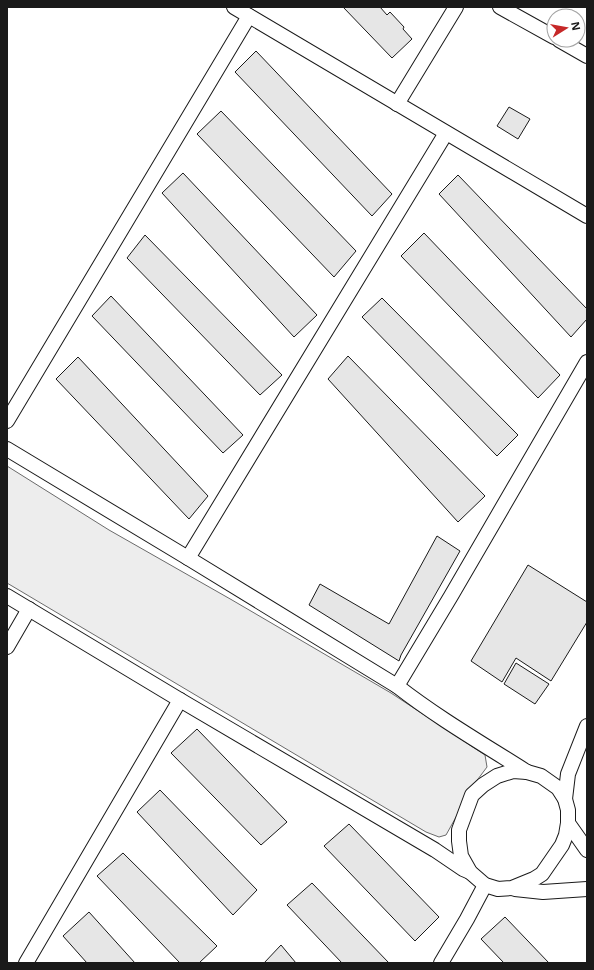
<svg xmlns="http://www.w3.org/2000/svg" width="594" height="970" font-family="'Noto Sans',sans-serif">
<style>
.built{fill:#ededed;stroke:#6a6a6a}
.building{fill:#e6e6e6;stroke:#1a1a1a}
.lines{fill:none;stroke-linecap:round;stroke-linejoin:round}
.minor-casing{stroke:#1a1a1a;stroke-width:16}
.minor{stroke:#fff;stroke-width:14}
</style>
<rect width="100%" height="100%" fill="#fff"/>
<path class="built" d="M 7,466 L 109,530 L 232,600 L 391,693 L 485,755 L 487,767 L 475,783 L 446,835 L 439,837 L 426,832 L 7,583 Z"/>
<g class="building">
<path d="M 343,7 L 380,7 L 387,15 L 390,12 L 404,27 L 403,29 L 412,39 L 392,58 Z"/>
<path d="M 256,51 L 392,194 L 372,216 L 235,72 Z"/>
<path d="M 509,107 L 530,119 L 518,139 L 497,126 Z"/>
<path d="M 221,111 L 356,251 L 334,277 L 197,134 Z"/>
<path d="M 183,173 L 317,315 L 294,337 L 162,193 Z"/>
<path d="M 458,175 L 587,309 L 587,319 L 571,337 L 439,194 Z"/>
<path d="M 424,233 L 560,375 L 538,398 L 401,256 Z"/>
<path d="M 145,235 L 282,375 L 260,395 L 127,258 Z"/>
<path d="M 111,296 L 243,435 L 223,453 L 92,316 Z"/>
<path d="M 382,298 L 518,435 L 497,456 L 362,317 Z"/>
<path d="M 348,356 L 485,496 L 458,522 L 328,379 Z"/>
<path d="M 78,357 L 208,496 L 189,519 L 56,379 Z"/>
<path d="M 437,536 L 460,551 L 401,655 L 399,661 L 309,605 L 320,584 L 389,624 Z"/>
<path d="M 528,565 L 587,602 L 587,622 L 551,681 L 516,658 L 502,682 L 471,661 Z"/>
<path d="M 516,663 L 549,684 L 535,704 L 504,684 Z"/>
<path d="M 197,729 L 287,822 L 261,845 L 171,753 Z"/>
<path d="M 160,790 L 257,890 L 233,915 L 137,812 Z"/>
<path d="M 349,824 L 439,917 L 415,941 L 324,846 Z"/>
<path d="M 123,853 L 217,946 L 199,963 L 180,963 L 97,876 Z"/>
<path d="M 312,883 L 389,963 L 342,963 L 287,905 Z"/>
<path d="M 89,912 L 135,963 L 87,963 L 63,936 Z"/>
<path d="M 505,917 L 549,963 L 504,963 L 481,939 Z"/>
<path d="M 281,945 L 296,963 L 264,963 Z"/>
</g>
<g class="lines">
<g class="minor-casing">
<g id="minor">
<path d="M 234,7 L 587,216"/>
<path d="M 500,7 L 554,37"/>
<path d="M 559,40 L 587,56"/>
<path d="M 397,104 L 456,7"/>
<path d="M 7,421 L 249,16"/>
<path d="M 7,449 L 188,558 L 397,686 C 438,718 483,744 527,772"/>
<path d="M 188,558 L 446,133"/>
<path d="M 7,596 L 180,700 L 435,850 L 463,869 L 470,872"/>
<path d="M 7,647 L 29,609"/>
<path d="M 397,686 L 451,596 L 587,362"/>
<path d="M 513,771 L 527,772 L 541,776 L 558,788 L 565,799 L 568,810 L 568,823 L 566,835 L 562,845 L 542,874 L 534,879 L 512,888 L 498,889 L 485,885 L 470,872 L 461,856 L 459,841 L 459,830 L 472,795 L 483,785 L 497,776 Z"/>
<path d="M 565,799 L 568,774 L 587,726"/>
<path d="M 568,823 L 587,850"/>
<path d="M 515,889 L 543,892 L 587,889"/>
<path d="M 26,963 L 180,700"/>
<path d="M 441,963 L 467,919 L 485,885"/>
</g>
</g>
<use href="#minor" class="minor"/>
</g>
<rect width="594" height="970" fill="none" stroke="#1a1a1a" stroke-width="16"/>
<g transform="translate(566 28) rotate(79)"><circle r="19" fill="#ffffff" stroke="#a3a3a3"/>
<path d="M0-3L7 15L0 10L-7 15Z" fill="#c62828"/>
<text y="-6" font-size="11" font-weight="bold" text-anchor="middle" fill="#1a1a1a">N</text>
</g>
</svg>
